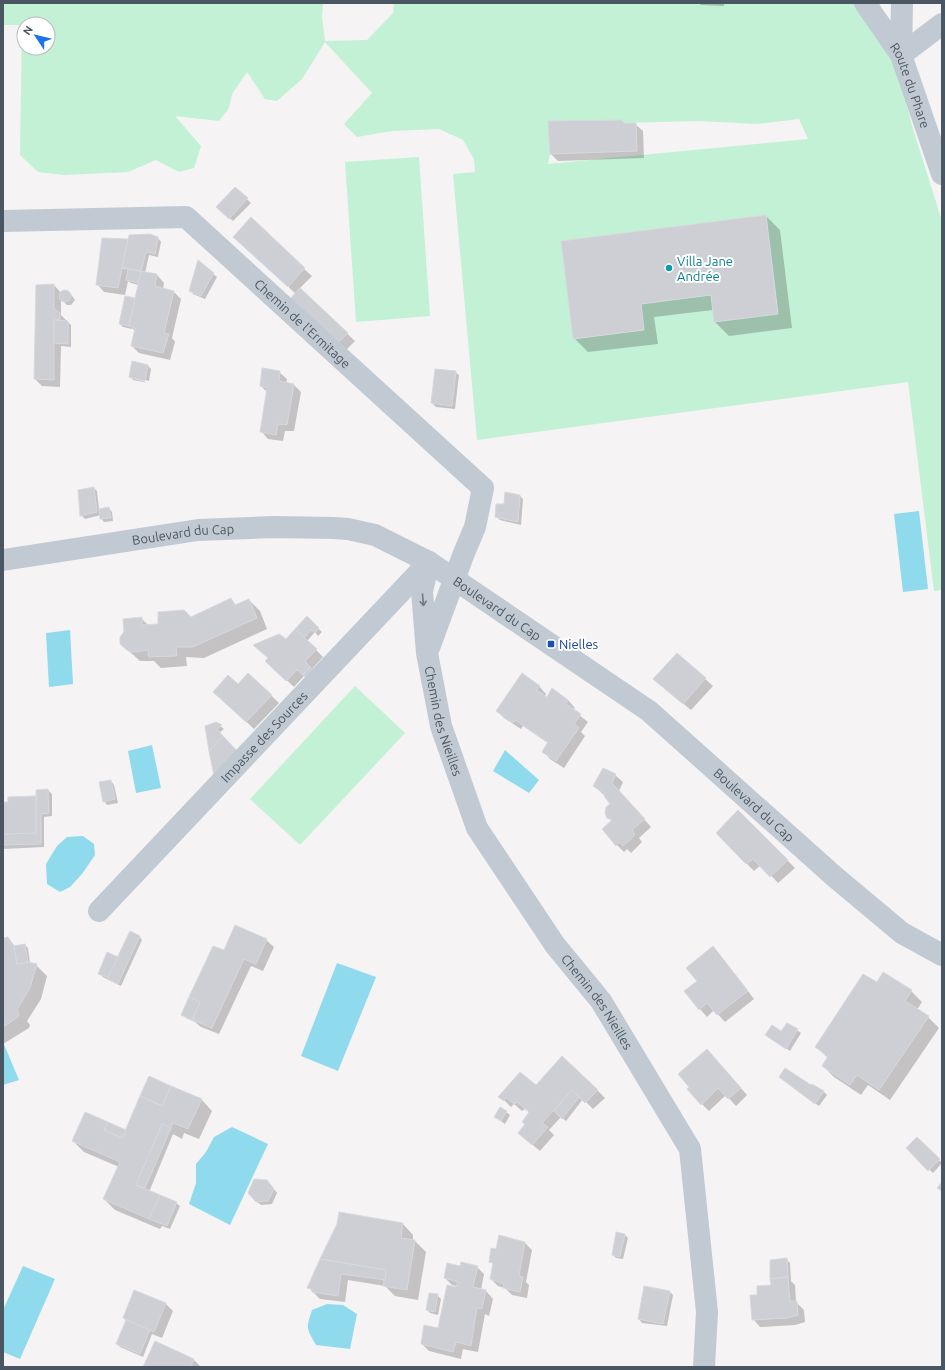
<svg xmlns="http://www.w3.org/2000/svg" width="945" height="1370" font-family="Ubuntu,sans-serif">
<style>
.green{fill:#c3f1d5;fill-rule:evenodd}
.water{fill:#90daee}
.shadow{fill:#0003}
.building{fill:#cdcfd5;stroke:#d7d9de}
.lines{fill:none;stroke-linecap:round;stroke-linejoin:round}
.street{stroke:#c1cad2;stroke-width:22}
.oneway{stroke:#6e7983}
.culture-dot{fill:#0f9aa8;stroke:#fff;stroke-width:1.5}
.transit-dot{fill:#1a4fb4;stroke:#fff;stroke-width:1.5}
.labels{text-anchor:middle;stroke-width:4;stroke-linejoin:round;paint-order:stroke}
.street-label{font-size:13px;fill:#4a5661;stroke:#fff}
.culture-label{font-size:13px;fill:#0d838f;stroke:#fff;text-anchor:start}
.transit-label{font-size:13px;fill:#164399;stroke:#fff;text-anchor:start}
</style>
<rect width="100%" height="100%" fill="#f5f3f3"/>
<g class="green">
<path d="M 3,3 L 323,3 L 322,17 L 325,41 L 367,40 L 393,13 L 394,3 L 866,3 L 894,57 L 913,129 L 942,221 L 942,590 L 934,591 L 908,382 L 477,440 L 453,174 L 475,172 L 474,159 L 463,140 L 439,129 L 392,131 L 357,137 L 344,124 L 372,93 L 325,42 L 302,79 L 277,101 L 265,99 L 247,72 L 232,94 L 229,108 L 219,121 L 175,116 L 201,146 L 194,168 L 179,172 L 156,160 L 128,172 L 64,175 L 38,172 L 20,155 L 22,25 L 3,25 ZM 24,24 L 48,24 L 48,48 L 24,48 ZM 799,119 L 808,139 L 548,164 L 550,154 L 549,121 L 622,120 L 622,123 L 699,121 L 758,124 ZM 766,215 L 778,314 L 714,322 L 711,295 L 641,304 L 644,330 L 573,339 L 561,241 Z"/>
<path d="M 419,157 L 430,316 L 356,322 L 345,162 Z"/>
<path d="M 355,686 L 405,733 L 300,845 L 250,799 Z"/>
</g>
<g class="water">
<path d="M 919,511 L 928,589 L 903,592 L 894,514 Z"/>
<path d="M 70,630 L 73,684 L 49,687 L 46,633 Z"/>
<path d="M 152,745 L 161,788 L 136,793 L 128,751 Z"/>
<path d="M 505,750 L 539,780 L 529,793 L 493,771 Z"/>
<path d="M 83,836 L 94,844 L 95,855 L 82,874 L 70,887 L 60,892 L 47,884 L 46,864 L 57,846 L 67,837 Z"/>
<path d="M 337,963 L 376,977 L 338,1071 L 301,1056 Z"/>
<path d="M 3,1042 L 19,1080 L 3,1085 Z"/>
<path d="M 232,1127 L 268,1144 L 230,1225 L 189,1204 L 196,1183 L 196,1164 L 206,1152 L 214,1137 Z"/>
<path d="M 23,1266 L 55,1279 L 20,1359 L 3,1352 L 3,1310 Z"/>
<path d="M 327,1304 L 343,1305 L 357,1314 L 350,1349 L 316,1345 C 306,1328 306,1328 312,1310 Z"/>
</g>
<g class="shadow">
<path d="M 699,3 L 724,3 L 724,6 L 701,5 Z"/>
<path d="M 622,121 L 625,124 L 635,124 L 643,131 L 644,158 L 558,161 L 551,154 L 549,122 Z"/>
<path d="M 235,188 L 251,203 L 233,221 L 221,211 Z"/>
<path d="M 766,216 L 780,230 L 792,328 L 729,336 L 715,322 L 713,310 L 654,317 L 658,344 L 588,352 L 574,338 Z"/>
<path d="M 150,235 L 158,238 L 161,242 L 158,257 L 149,255 L 145,273 L 157,275 L 164,283 L 163,289 L 174,292 L 181,299 L 172,338 L 175,342 L 170,360 L 139,353 L 132,346 L 135,331 L 132,328 L 132,329 L 123,327 L 120,324 L 135,299 L 136,300 L 139,285 L 131,283 L 128,281 L 125,295 L 104,292 L 97,284 L 103,239 L 129,240 Z"/>
<path d="M 242,244 L 304,269 L 312,276 L 299,289 L 355,341 L 345,351 L 296,294 Z"/>
<path d="M 213,274 L 217,277 L 205,299 L 193,294 L 190,290 Z"/>
<path d="M 54,285 L 61,293 L 66,291 L 70,293 L 75,300 L 71,305 L 67,305 L 61,299 L 61,315 L 71,325 L 71,347 L 61,346 L 60,387 L 42,386 L 35,379 Z"/>
<path d="M 133,363 L 148,366 L 151,369 L 149,381 L 132,376 L 132,378 L 148,383 L 133,380 L 130,376 Z"/>
<path d="M 279,372 L 287,379 L 286,384 L 294,385 L 301,392 L 294,431 L 285,431 L 283,441 L 268,439 L 261,431 L 267,392 L 261,386 Z"/>
<path d="M 455,372 L 459,375 L 455,409 L 436,407 L 432,403 Z"/>
<path d="M 94,488 L 97,491 L 99,510 L 109,508 L 112,512 L 113,521 L 104,522 L 101,518 L 101,515 L 85,519 L 81,515 Z"/>
<path d="M 520,496 L 523,499 L 521,525 L 500,520 L 496,517 L 504,505 Z"/>
<path d="M 231,600 L 236,605 L 249,600 L 260,611 L 267,629 L 204,658 L 186,657 L 187,666 L 161,668 L 154,661 L 140,661 L 121,644 L 141,618 L 149,626 L 160,625 L 190,618 Z"/>
<path d="M 307,618 L 322,632 L 318,636 L 315,632 L 307,641 L 323,657 L 312,669 L 311,682 L 304,676 L 294,687 L 274,668 L 286,640 Z"/>
<path d="M 677,654 L 713,686 L 691,710 L 662,686 Z"/>
<path d="M 248,674 L 279,703 L 254,729 L 222,699 Z"/>
<path d="M 539,686 L 546,694 L 544,697 L 568,700 L 575,708 L 573,710 L 588,722 L 581,732 L 585,736 L 564,768 L 550,759 L 543,751 L 548,743 L 523,726 L 521,729 L 504,718 L 497,711 Z"/>
<path d="M 216,723 L 224,729 L 219,733 L 219,784 Z"/>
<path d="M 615,775 L 623,782 L 619,791 L 651,827 L 639,838 L 642,842 L 631,853 L 627,849 L 624,852 L 617,845 L 612,821 L 608,817 L 612,804 L 605,796 L 594,786 Z"/>
<path d="M 111,781 L 114,785 L 118,803 L 107,805 L 104,801 Z"/>
<path d="M 48,790 L 52,794 L 52,816 L 44,817 L 44,847 L 3,849 L 3,803 L 37,797 L 37,791 Z"/>
<path d="M 738,812 L 795,868 L 778,883 L 761,865 L 754,871 L 717,833 Z"/>
<path d="M 139,936 L 142,940 L 121,986 L 103,977 L 99,973 L 118,958 Z"/>
<path d="M 7,938 L 16,947 L 25,945 L 28,948 L 30,964 L 36,965 L 47,976 L 41,999 L 27,1021 L 30,1025 L 29,1028 L 3,1044 L 3,939 Z"/>
<path d="M 266,940 L 274,947 L 263,971 L 251,966 L 219,1034 L 201,1027 L 195,1022 L 186,1018 L 183,1015 L 225,952 Z"/>
<path d="M 713,947 L 720,955 L 754,999 L 725,1022 L 714,1010 L 707,1017 L 700,1009 L 698,982 Z"/>
<path d="M 911,991 L 922,1002 L 917,1010 L 928,1017 L 939,1028 L 890,1100 L 868,1085 L 861,1095 L 834,1077 L 823,1066 L 828,1058 L 816,1047 Z"/>
<path d="M 788,1024 L 801,1033 L 790,1051 L 770,1038 L 781,1032 Z"/>
<path d="M 714,1058 L 747,1095 L 736,1106 L 726,1095 L 709,1111 L 702,1104 Z"/>
<path d="M 784,1080 L 811,1087 L 824,1092 L 827,1095 L 819,1106 Z"/>
<path d="M 536,1086 L 597,1090 L 605,1098 L 593,1109 L 583,1099 L 566,1121 L 561,1117 L 549,1130 L 554,1135 L 540,1151 L 527,1140 L 526,1125 L 530,1113 L 525,1109 L 522,1111 L 514,1104 L 511,1107 L 500,1096 Z"/>
<path d="M 202,1100 L 212,1111 L 199,1139 L 184,1133 L 182,1139 L 173,1134 L 149,1192 L 176,1203 L 180,1206 L 170,1229 L 162,1226 L 160,1229 L 115,1210 L 104,1199 L 119,1167 L 84,1152 L 73,1141 L 126,1131 Z"/>
<path d="M 506,1112 L 510,1115 L 505,1124 L 495,1117 Z"/>
<path d="M 917,1138 L 942,1163 L 933,1173 L 907,1148 Z"/>
<path d="M 270,1184 L 277,1193 L 272,1204 L 261,1205 L 257,1202 Z"/>
<path d="M 403,1224 L 413,1235 L 413,1240 L 415,1241 L 426,1252 L 418,1300 L 395,1296 L 385,1286 L 348,1280 L 345,1302 L 320,1299 L 309,1288 Z"/>
<path d="M 624,1234 L 628,1238 L 623,1259 L 616,1258 L 613,1255 Z"/>
<path d="M 525,1243 L 532,1250 L 526,1282 L 529,1285 L 527,1298 L 512,1295 L 505,1288 L 498,1286 L 491,1279 L 494,1265 L 490,1261 L 497,1251 Z"/>
<path d="M 786,1259 L 790,1263 L 791,1281 L 795,1285 L 796,1302 L 804,1310 L 805,1322 L 795,1325 L 760,1327 L 753,1319 L 758,1296 L 772,1286 Z"/>
<path d="M 461,1267 L 477,1267 L 484,1274 L 481,1290 L 486,1291 L 493,1299 L 489,1316 L 485,1314 L 478,1352 L 463,1349 L 461,1359 L 429,1351 L 422,1344 L 439,1329 L 457,1288 L 457,1286 L 452,1285 L 445,1278 Z"/>
<path d="M 669,1291 L 673,1295 L 667,1326 L 642,1323 L 639,1319 Z"/>
<path d="M 437,1295 L 441,1299 L 438,1315 L 430,1313 L 427,1310 Z"/>
<path d="M 166,1304 L 173,1311 L 162,1338 L 152,1334 L 143,1357 L 120,1347 L 117,1343 L 126,1321 L 124,1318 Z"/>
<path d="M 194,1360 L 201,1367 L 144,1367 Z"/>
</g>
<g class="building">
<path d="M 622,120 L 622,123 L 636,123 L 637,151 L 550,154 L 548,121 Z"/>
<path d="M 235,187 L 248,198 L 229,219 L 216,207 Z"/>
<path d="M 766,215 L 778,314 L 714,322 L 711,295 L 641,304 L 644,330 L 573,339 L 561,241 Z"/>
<path d="M 251,217 L 305,268 L 288,287 L 233,237 Z"/>
<path d="M 150,234 L 158,237 L 155,254 L 146,252 L 141,271 L 121,268 L 129,235 Z"/>
<path d="M 102,238 L 128,239 L 118,288 L 96,285 Z"/>
<path d="M 198,260 L 214,273 L 201,296 L 189,291 Z"/>
<path d="M 128,269 L 141,271 L 138,283 L 126,280 Z"/>
<path d="M 141,271 L 157,274 L 155,286 L 174,291 L 164,333 L 169,334 L 163,353 L 131,346 L 135,328 L 129,326 Z"/>
<path d="M 54,284 L 54,308 L 60,313 L 60,320 L 54,320 L 54,380 L 34,379 L 36,285 Z"/>
<path d="M 300,288 L 348,333 L 337,344 L 289,300 Z"/>
<circle cx="65" cy="296" r="6"/>
<path d="M 125,296 L 135,298 L 129,326 L 119,324 Z"/>
<path d="M 54,320 L 68,321 L 68,344 L 54,343 Z"/>
<path d="M 132,361 L 148,365 L 145,381 L 129,377 Z"/>
<path d="M 262,368 L 280,371 L 279,381 L 294,384 L 287,425 L 278,424 L 276,435 L 260,432 L 267,388 L 260,386 Z"/>
<path d="M 435,369 L 456,371 L 452,406 L 431,403 Z"/>
<path d="M 94,487 L 97,512 L 80,516 L 78,490 Z"/>
<path d="M 505,492 L 520,495 L 518,522 L 495,517 L 496,504 L 504,504 Z"/>
<path d="M 109,507 L 111,518 L 100,519 L 99,509 Z"/>
<path d="M 231,598 L 235,605 L 249,599 L 257,618 L 193,647 L 176,647 L 177,656 L 149,657 L 148,650 L 134,652 L 128,651 L 120,644 L 120,637 L 124,632 L 123,619 L 142,617 L 142,625 L 158,624 L 158,612 L 184,610 L 191,617 Z"/>
<path d="M 307,616 L 319,628 L 315,633 L 311,630 L 304,638 L 295,629 Z"/>
<path d="M 295,629 L 317,649 L 305,661 L 310,667 L 303,675 L 297,670 L 286,681 L 265,661 L 268,658 L 253,645 L 279,634 L 286,639 Z"/>
<path d="M 677,653 L 706,678 L 683,704 L 653,679 Z"/>
<path d="M 310,667 L 317,673 L 310,681 L 303,675 Z"/>
<path d="M 248,673 L 272,695 L 246,722 L 213,692 L 228,675 L 238,684 Z"/>
<path d="M 522,673 L 540,686 L 536,690 L 547,697 L 552,688 L 568,700 L 566,704 L 581,714 L 574,724 L 579,728 L 556,761 L 542,752 L 548,742 L 515,720 L 513,723 L 496,711 Z"/>
<path d="M 216,722 L 222,725 L 217,729 L 223,736 L 209,751 L 205,726 Z"/>
<path d="M 223,736 L 240,754 L 215,781 L 209,751 Z"/>
<path d="M 603,768 L 616,774 L 612,783 L 645,819 L 632,830 L 635,835 L 623,846 L 619,842 L 616,846 L 602,829 L 612,820 L 607,818 L 605,813 L 606,807 L 610,804 L 604,796 L 605,794 L 593,786 Z"/>
<path d="M 111,780 L 115,799 L 103,802 L 99,782 Z"/>
<path d="M 48,789 L 49,813 L 41,814 L 41,844 L 3,845 L 3,834 L 36,833 L 36,790 Z"/>
<path d="M 36,796 L 36,833 L 3,834 L 3,802 L 8,802 L 8,797 Z"/>
<path d="M 738,810 L 788,860 L 770,877 L 753,859 L 746,864 L 716,833 Z"/>
<path d="M 235,925 L 267,939 L 256,964 L 244,959 L 212,1028 L 192,1020 L 200,1002 L 189,997 L 213,946 L 224,950 Z"/>
<path d="M 130,931 L 140,936 L 118,984 L 107,979 Z"/>
<path d="M 8,937 L 14,946 L 17,964 L 28,962 L 37,964 L 30,988 L 17,1010 L 19,1014 L 18,1017 L 3,1027 L 3,938 Z"/>
<path d="M 25,944 L 28,962 L 17,964 L 14,946 Z"/>
<path d="M 713,946 L 748,991 L 717,1015 L 707,1003 L 699,1010 L 684,991 L 697,981 L 686,968 Z"/>
<path d="M 107,952 L 118,957 L 108,977 L 98,974 Z"/>
<path d="M 883,972 L 912,990 L 905,1001 L 929,1016 L 879,1090 L 857,1075 L 850,1085 L 822,1066 L 828,1056 L 815,1047 L 863,974 L 877,982 Z"/>
<path d="M 189,997 L 200,1002 L 192,1020 L 181,1015 Z"/>
<path d="M 787,1023 L 798,1029 L 786,1049 L 765,1035 L 772,1025 L 781,1031 Z"/>
<path d="M 707,1049 L 741,1088 L 728,1099 L 718,1088 L 701,1105 L 687,1089 L 689,1087 L 678,1074 Z"/>
<path d="M 562,1056 L 598,1090 L 585,1103 L 572,1090 L 542,1123 L 548,1127 L 532,1145 L 518,1133 L 525,1124 L 522,1122 L 529,1112 L 517,1102 L 514,1104 L 506,1097 L 504,1101 L 498,1097 L 520,1072 L 536,1085 Z"/>
<path d="M 785,1068 L 811,1085 L 812,1084 L 824,1091 L 815,1104 L 779,1077 Z"/>
<path d="M 149,1076 L 171,1086 L 162,1106 L 140,1096 Z"/>
<path d="M 171,1086 L 202,1099 L 188,1129 L 173,1123 L 171,1128 L 162,1124 L 136,1185 L 160,1195 L 149,1219 L 103,1199 L 120,1162 L 72,1141 L 85,1112 L 108,1122 L 104,1130 L 122,1138 L 140,1096 L 162,1106 Z"/>
<path d="M 572,1090 L 579,1097 L 562,1119 L 554,1111 Z"/>
<path d="M 500,1107 L 507,1111 L 501,1121 L 494,1117 Z"/>
<path d="M 108,1122 L 126,1130 L 122,1138 L 104,1130 Z"/>
<path d="M 162,1124 L 171,1128 L 145,1188 L 136,1185 Z"/>
<path d="M 917,1137 L 940,1159 L 928,1171 L 906,1148 Z"/>
<path d="M 254,1179 L 267,1180 L 274,1189 L 268,1201 L 256,1202 L 248,1193 Z"/>
<path d="M 942,1182 L 942,1191 L 937,1188 Z"/>
<path d="M 160,1195 L 177,1202 L 167,1226 L 149,1219 Z"/>
<path d="M 339,1212 L 403,1223 L 401,1238 L 415,1240 L 407,1290 L 383,1286 L 386,1270 L 320,1259 L 337,1224 Z"/>
<path d="M 616,1232 L 625,1234 L 620,1257 L 612,1255 Z"/>
<path d="M 499,1235 L 525,1242 L 519,1276 L 523,1277 L 520,1292 L 503,1288 L 504,1284 L 490,1279 L 493,1263 L 489,1262 L 491,1248 L 496,1249 Z"/>
<path d="M 787,1258 L 788,1277 L 770,1279 L 770,1260 Z"/>
<path d="M 320,1259 L 386,1270 L 385,1280 L 341,1274 L 338,1296 L 312,1292 L 312,1289 L 307,1288 Z"/>
<path d="M 461,1262 L 478,1266 L 473,1287 L 486,1290 L 482,1309 L 477,1308 L 471,1346 L 456,1342 L 453,1352 L 421,1344 L 424,1325 L 438,1328 L 447,1285 L 456,1287 L 458,1282 L 444,1278 L 447,1263 L 460,1266 Z"/>
<path d="M 788,1277 L 790,1301 L 797,1301 L 798,1315 L 787,1318 L 752,1320 L 750,1295 L 757,1295 L 757,1286 L 771,1285 L 770,1279 Z"/>
<path d="M 644,1286 L 670,1291 L 663,1324 L 638,1319 Z"/>
<path d="M 134,1290 L 166,1303 L 154,1332 L 123,1318 Z"/>
<path d="M 429,1293 L 438,1294 L 435,1312 L 426,1310 Z"/>
<path d="M 126,1320 L 150,1330 L 140,1354 L 116,1344 Z"/>
<path d="M 155,1341 L 194,1359 L 191,1367 L 143,1367 Z"/>
</g>
<g class="lines">
<g class="street">
<path id="s1" d="M 865,3 L 901,55 L 942,174"/>
<path d="M 901,55 L 902,3"/>
<path d="M 901,55 L 942,24"/>
<path id="s2" d="M 3,221 L 186,217 L 483,488 L 475,527 L 464,553 L 429,648"/>
<path id="s3" d="M 3,560 L 198,530 L 274,527 L 334,528 L 348,529 L 375,535 L 429,562 L 649,711 L 835,877 L 902,933 L 942,955"/>
<path id="s4" d="M 429,562 L 422,591 L 427,653 L 441,726 L 477,828 L 555,945 L 601,1001 L 690,1149 L 707,1312 L 704,1367"/>
<path id="s5" d="M 99,911 L 428,563"/>
</g>
</g>
<defs><path id="oneway-shaft" d="M-6 0H5M1.5-3L5.5 0L1.5 3" fill="none" stroke-width="1.6" stroke-linecap="round" stroke-linejoin="round"/></defs>
<use class="oneway" href="#oneway-shaft" transform="translate(423 600) rotate(85)"/>
<circle class="culture-dot" cx="669" cy="268" r="4"/>
<rect class="transit-dot" x="547" y="640" width="8" height="8" rx="2"/>
<g class="labels">
<g class="street-label">
<text dy="5" stroke="none"><textPath href="#s1" startOffset="95">Route du Phare</textPath></text>
<text dy="5" stroke="none"><textPath href="#s2" startOffset="341">Chemin de l'Ermitage</textPath></text>
<text dy="5" stroke="none"><textPath href="#s3" startOffset="182">Boulevard du Cap</textPath></text>
<text dy="5" stroke="none"><textPath href="#s3" startOffset="518">Boulevard du Cap</textPath></text>
<text dy="5" stroke="none"><textPath href="#s4" startOffset="162">Chemin des Nieilles</textPath></text>
<text dy="5" stroke="none"><textPath href="#s5" startOffset="240">Impasse des Sources</textPath></text>
<text dy="5" stroke="none"><textPath href="#s3" startOffset="842">Boulevard du Cap</textPath></text>
<text dy="5" stroke="none"><textPath href="#s4" startOffset="486">Chemin des Nieilles</textPath></text>
</g>
<g class="culture-label">
<text x="677" y="266">Villa Jane<tspan x="677" dy="15">Andrée</tspan></text>
</g>
<g class="transit-label">
<text x="559" y="649">Nielles</text>
</g>
</g>
<rect width="945" height="1370" fill="none" stroke="#4a5661" stroke-width="8"/>
<g transform="translate(36 36) rotate(305)"><circle r="19" fill="#ffffff" stroke="#b7bbc0"/>
<path d="M0-3L7 15L0 10L-7 15Z" fill="#1a73e8"/>
<text y="-6" font-size="11" font-weight="bold" text-anchor="middle" fill="#4a5661">N</text>
</g>
</svg>
